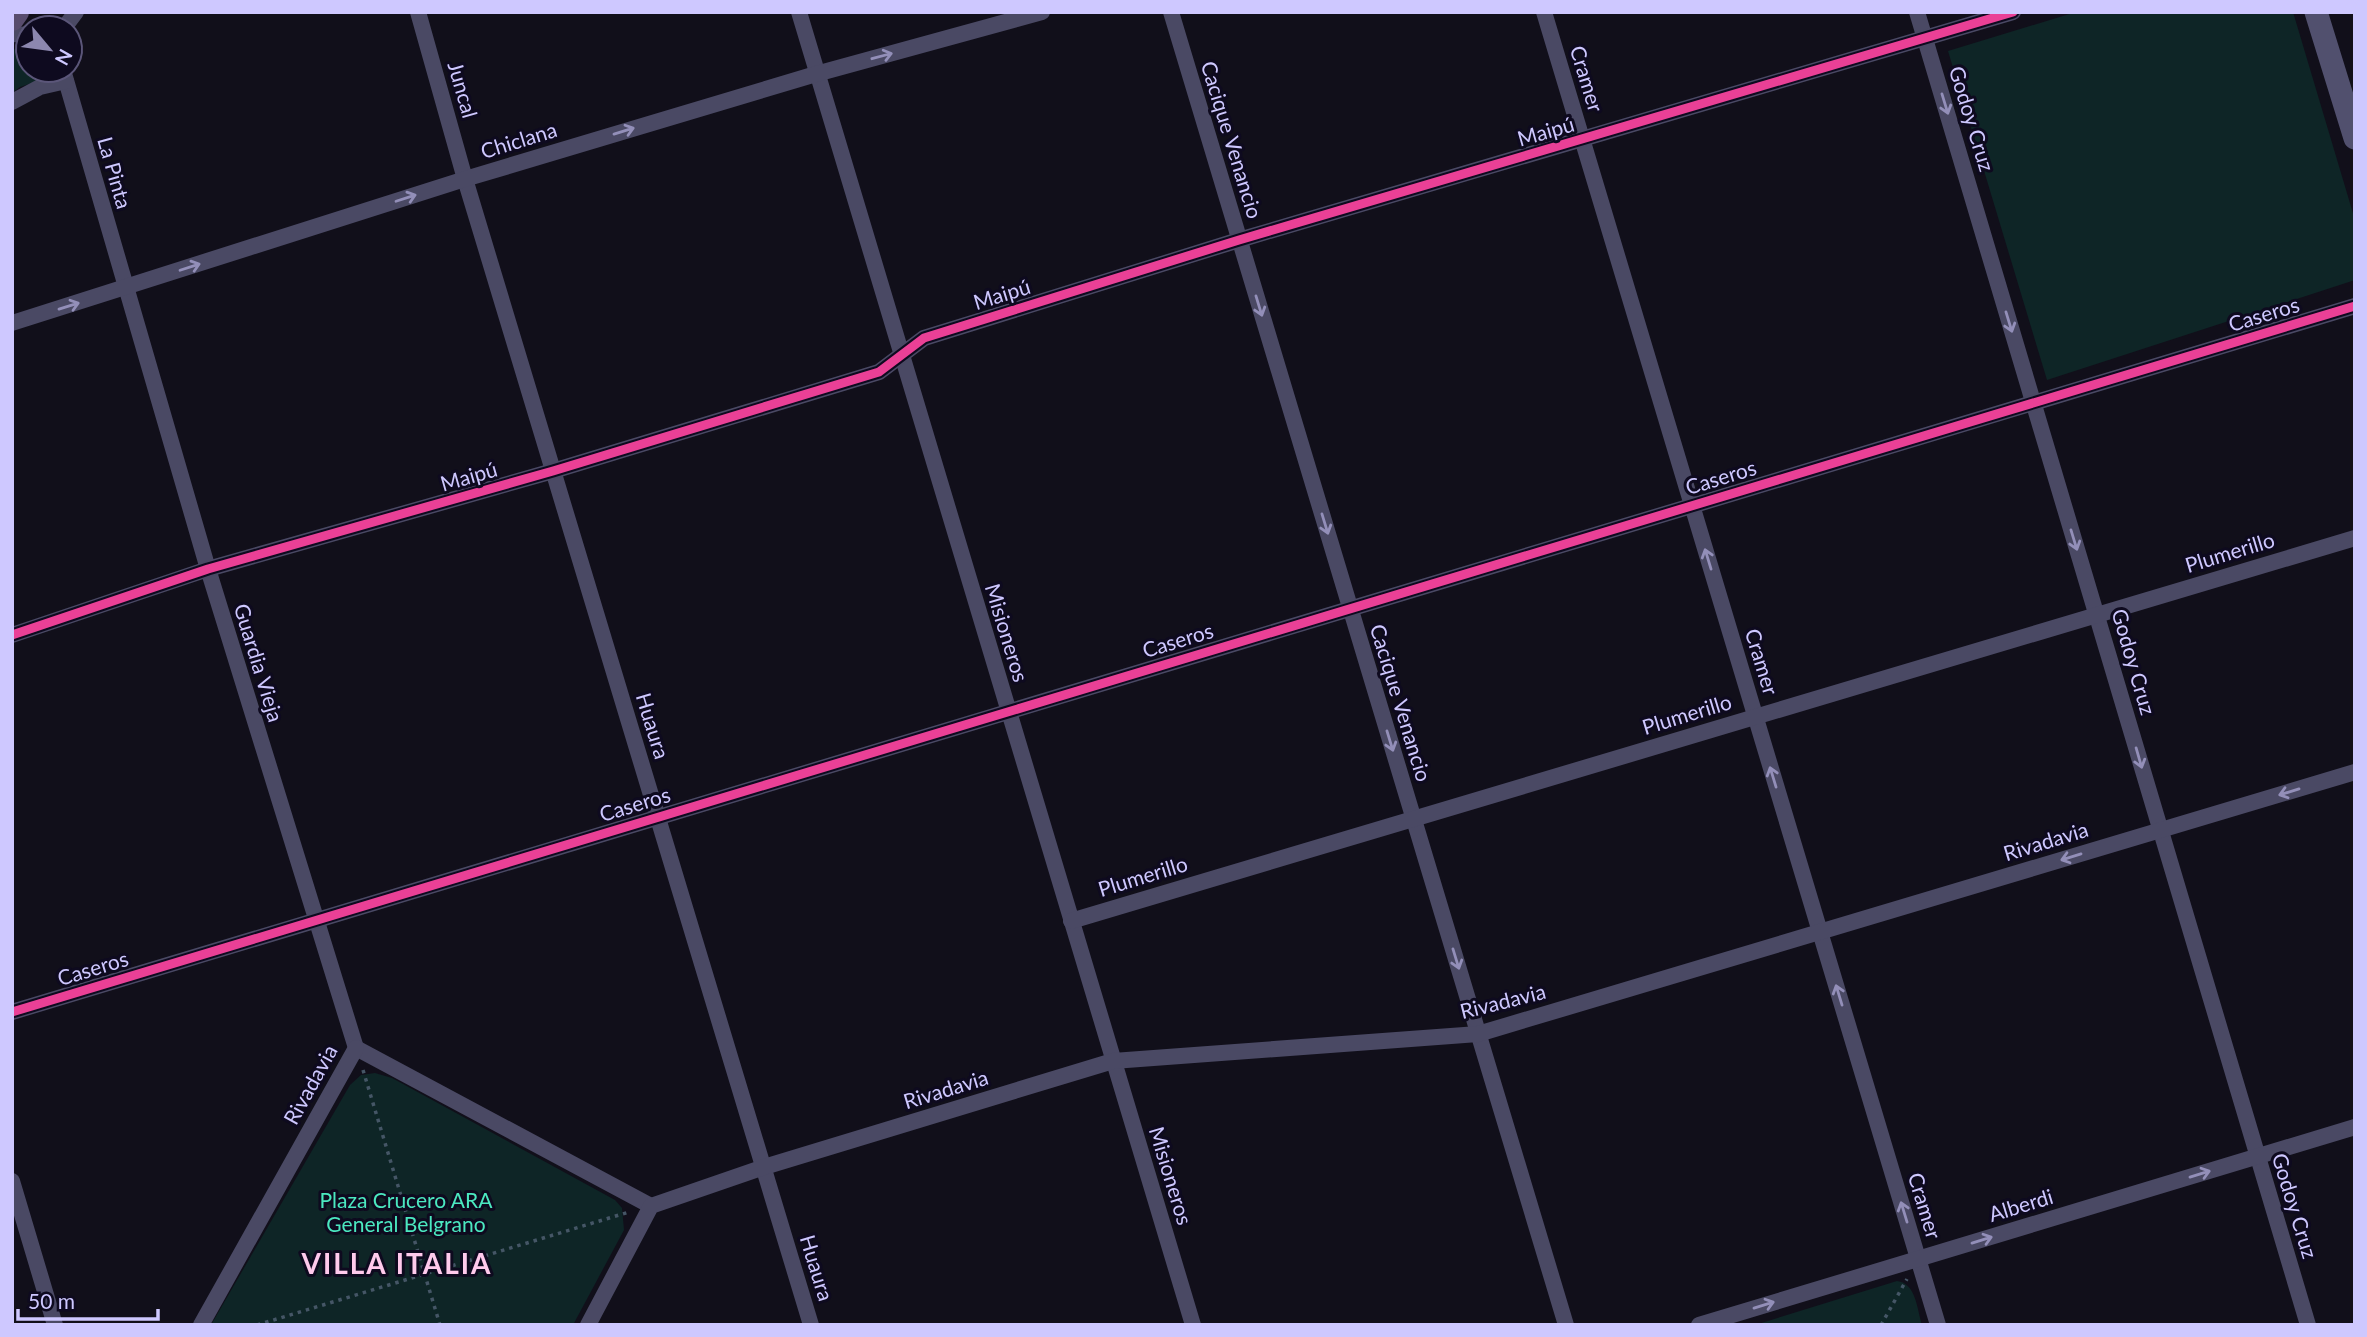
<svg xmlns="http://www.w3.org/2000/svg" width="2367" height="1337" font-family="Lato,sans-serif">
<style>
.green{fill:#0e2526}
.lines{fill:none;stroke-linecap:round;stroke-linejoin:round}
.path{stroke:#455666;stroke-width:3.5;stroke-dasharray:3.5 5;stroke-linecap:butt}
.street{stroke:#4a4964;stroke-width:16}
.secondary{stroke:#51506e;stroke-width:23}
.primary{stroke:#584c6d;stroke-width:24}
.cycleway-casing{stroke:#0e0a1f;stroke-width:13}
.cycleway{stroke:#ea4096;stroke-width:9}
.oneway{stroke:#938fb9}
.labels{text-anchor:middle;stroke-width:6;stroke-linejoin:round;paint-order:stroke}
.street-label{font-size:21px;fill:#cec8ff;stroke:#0e0a1f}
.park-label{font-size:21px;fill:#4be8c0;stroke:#0e0a1f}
.district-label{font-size:28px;font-weight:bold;letter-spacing:2px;fill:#ffcaec;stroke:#0e0a1f}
</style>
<rect width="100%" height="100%" fill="#110f1a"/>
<g class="green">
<path d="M 2076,12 L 2293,12 L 2355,220 L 2355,280 L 2047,380 L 1948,51 Z"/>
<path d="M 12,49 L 28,50 L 28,70 L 52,70 L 50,77 L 20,87 L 12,93 Z"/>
<path d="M 375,1073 L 392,1078 L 615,1200 L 622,1208 L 624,1230 L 573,1325 L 211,1325 L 350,1085 L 361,1075 Z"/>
<path d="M 1897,1281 C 1916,1283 1917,1309 1922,1325 L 1755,1325 Z"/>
</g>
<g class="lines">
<g class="path">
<path d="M 363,1070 L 440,1325"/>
<path d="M 257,1325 L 629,1212"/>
<path d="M 1881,1325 L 1907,1279"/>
</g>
<g class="street">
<path d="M 418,12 L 465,179 L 811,1325"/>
<path d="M 799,12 L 1193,1325"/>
<path d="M 1171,12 L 1566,1325"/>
<path d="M 1544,12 L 1938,1325"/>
<path d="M 1917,12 L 2308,1325"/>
<path d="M 64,28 L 76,12"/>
<path d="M 12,34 L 28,35"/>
<path d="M 63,70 L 208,569 L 356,1048"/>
<path d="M 12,102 L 40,87 L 66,81"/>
<path d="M 12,323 L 465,179 L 816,74 L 1042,12"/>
<path d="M 12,635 L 208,569 L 553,471 L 879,372 L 924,338 L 1239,240 L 2013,12"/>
<path d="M 1071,921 L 2355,538"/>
<path d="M 12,1012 L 2355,306"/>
<path d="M 356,1048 L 651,1206"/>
<path d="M 12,1181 L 55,1325"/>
<path d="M 201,1325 L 356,1048"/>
<path d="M 588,1325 L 651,1206 L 764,1167 L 1113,1061 L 1478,1034 L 2355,772"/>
<path d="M 1699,1325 L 2355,1127"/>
</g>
<path class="secondary" d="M 2316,12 L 2355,138"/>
<path class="primary" d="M 12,19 L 17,12"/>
<g class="cycleway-casing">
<g id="cycleway">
<path d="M 12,635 L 208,569 L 553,471 L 879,372 L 924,338 L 1239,240 L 2013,12"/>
<path d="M 12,1012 L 2355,306"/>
</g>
</g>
<use href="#cycleway" class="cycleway"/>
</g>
<defs><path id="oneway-shaft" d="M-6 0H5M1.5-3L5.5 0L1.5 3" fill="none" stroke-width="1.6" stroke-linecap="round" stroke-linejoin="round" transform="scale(1.75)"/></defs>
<g class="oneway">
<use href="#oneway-shaft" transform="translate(882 56) rotate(-15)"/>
<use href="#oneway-shaft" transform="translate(1945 104) rotate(73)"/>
<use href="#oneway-shaft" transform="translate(624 131) rotate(-17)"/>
<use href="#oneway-shaft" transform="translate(406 198) rotate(-18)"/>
<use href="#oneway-shaft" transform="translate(190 267) rotate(-18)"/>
<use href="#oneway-shaft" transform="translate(69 306) rotate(-17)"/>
<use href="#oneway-shaft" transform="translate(1259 306) rotate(73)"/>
<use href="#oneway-shaft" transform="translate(2009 322) rotate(73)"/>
<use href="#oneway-shaft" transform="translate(1325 524) rotate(73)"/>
<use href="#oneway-shaft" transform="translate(2074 540) rotate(73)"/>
<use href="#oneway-shaft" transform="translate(1708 559) rotate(-107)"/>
<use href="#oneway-shaft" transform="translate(1390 741) rotate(73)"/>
<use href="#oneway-shaft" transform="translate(2139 758) rotate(74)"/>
<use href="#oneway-shaft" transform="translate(1773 777) rotate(-107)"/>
<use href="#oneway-shaft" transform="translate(2289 792) rotate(163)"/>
<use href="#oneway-shaft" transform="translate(2071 857) rotate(163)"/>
<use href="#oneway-shaft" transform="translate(1456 959) rotate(73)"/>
<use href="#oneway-shaft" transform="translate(1839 995) rotate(-107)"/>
<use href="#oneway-shaft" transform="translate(2200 1174) rotate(-17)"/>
<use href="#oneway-shaft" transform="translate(1904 1212) rotate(-107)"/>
<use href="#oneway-shaft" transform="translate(1982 1240) rotate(-17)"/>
<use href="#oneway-shaft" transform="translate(1764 1305) rotate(-17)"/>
</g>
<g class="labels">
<g class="street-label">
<text transform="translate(1586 79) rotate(73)" y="7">Cramer</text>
<text transform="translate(462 90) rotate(74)" y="7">Juncal</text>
<text transform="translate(1971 119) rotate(73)" y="7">Godoy Cruz</text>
<text transform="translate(1546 132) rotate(-16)" y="7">Maipú</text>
<text transform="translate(1231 140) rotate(73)" y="7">Cacique Venancio</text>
<text transform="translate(519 141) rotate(-17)" y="7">Chiclana</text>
<text transform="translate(114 173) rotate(74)" y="7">La Pinta</text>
<text transform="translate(1002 295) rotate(-17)" y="7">Maipú</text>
<text transform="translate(2264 315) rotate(-17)" y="7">Caseros</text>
<text transform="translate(469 477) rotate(-16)" y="7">Maipú</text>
<text transform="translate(1721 478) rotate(-17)" y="7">Caseros</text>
<text transform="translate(2230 553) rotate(-17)" y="7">Plumerillo</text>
<text transform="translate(1006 633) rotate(73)" y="7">Misioneros</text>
<text transform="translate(1178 641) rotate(-17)" y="7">Caseros</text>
<text transform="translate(1761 662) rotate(73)" y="7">Cramer</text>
<text transform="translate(2133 662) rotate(74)" y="7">Godoy Cruz</text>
<text transform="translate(258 663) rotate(73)" y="7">Guardia Vieja</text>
<text transform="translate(1400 703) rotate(73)" y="7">Cacique Venancio</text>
<text transform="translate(1687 715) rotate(-17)" y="7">Plumerillo</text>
<text transform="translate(652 726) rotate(73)" y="7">Huaura</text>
<text transform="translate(635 805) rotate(-17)" y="7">Caseros</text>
<text transform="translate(2046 842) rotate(-17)" y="7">Rivadavia</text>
<text transform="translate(1143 877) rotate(-17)" y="7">Plumerillo</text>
<text transform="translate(93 969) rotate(-17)" y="7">Caseros</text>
<text transform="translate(1503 1002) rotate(-14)" y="7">Rivadavia</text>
<text transform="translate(311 1085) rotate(-61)" y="7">Rivadavia</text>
<text transform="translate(946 1090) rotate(-17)" y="7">Rivadavia</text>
<text transform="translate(1170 1176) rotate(73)" y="7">Misioneros</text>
<text transform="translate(1924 1206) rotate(73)" y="7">Cramer</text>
<text transform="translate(2021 1206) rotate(-17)" y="7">Alberdi</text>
<text transform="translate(2294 1206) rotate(73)" y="7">Godoy Cruz</text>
<text transform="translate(816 1268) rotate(73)" y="7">Huaura</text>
</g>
<g class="park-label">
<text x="406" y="1208">Plaza Crucero ARA<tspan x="406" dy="24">General Belgrano</tspan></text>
</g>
<g class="district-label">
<text x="397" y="1274">VILLA ITALIA</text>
</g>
</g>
<rect width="2367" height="1337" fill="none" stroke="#cec8ff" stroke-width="28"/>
<g transform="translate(49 49) rotate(119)"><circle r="33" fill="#0e0a1f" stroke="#5b5679" stroke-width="2"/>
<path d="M0-5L12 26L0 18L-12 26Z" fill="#8c87af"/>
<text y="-10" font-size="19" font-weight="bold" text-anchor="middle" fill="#cec8ff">N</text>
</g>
<path d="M18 1309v10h140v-10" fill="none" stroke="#cec8ff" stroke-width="3.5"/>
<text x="28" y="1309" font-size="21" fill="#cec8ff" stroke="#0e0a1f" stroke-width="5" paint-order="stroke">50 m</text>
</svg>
